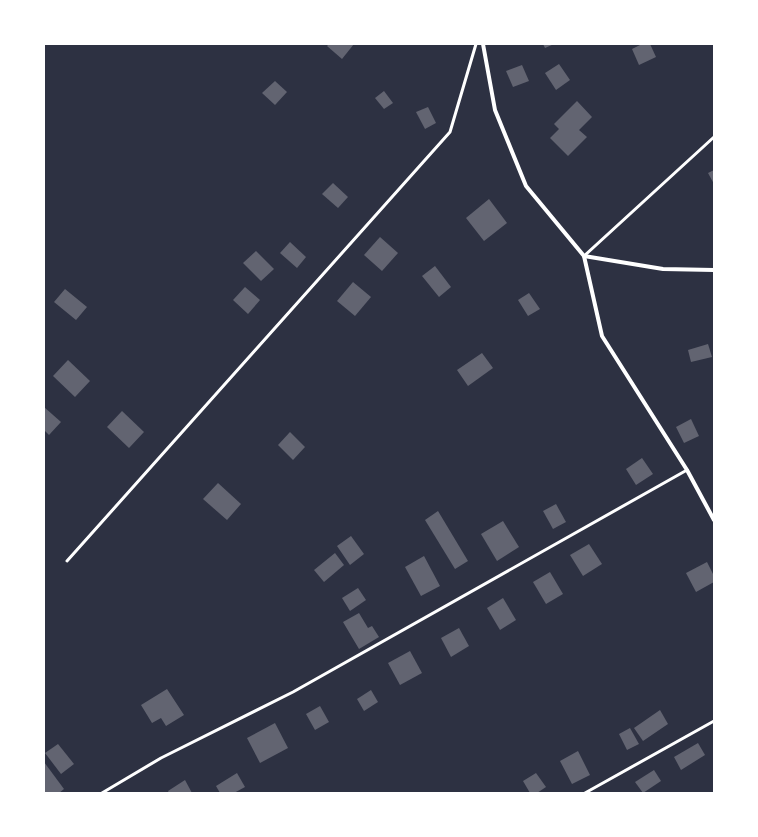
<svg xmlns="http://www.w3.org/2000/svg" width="758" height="837" font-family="'Roboto Condensed',sans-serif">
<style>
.building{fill:#626471}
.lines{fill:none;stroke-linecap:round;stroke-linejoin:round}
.service{stroke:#fff;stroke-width:3}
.minor{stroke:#fff;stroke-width:4}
</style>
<rect width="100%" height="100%" fill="#2d3142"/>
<g class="building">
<path d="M 329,44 L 354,44 L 342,59 L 327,46 Z"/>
<path d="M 543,44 L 554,44 L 545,48 Z"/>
<path d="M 642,44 L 650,44 L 656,57 L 639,65 L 632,49 Z"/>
<path d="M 559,64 L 570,80 L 556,90 L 545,73 Z"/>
<path d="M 522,65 L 529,81 L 513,87 L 506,71 Z"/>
<path d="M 275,81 L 287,92 L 275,105 L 262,93 Z"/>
<path d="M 384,91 L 393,103 L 384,109 L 375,98 Z"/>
<path d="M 577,101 L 592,117 L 579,130 L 587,137 L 568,156 L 550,138 L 559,129 L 554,124 Z"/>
<path d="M 428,107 L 436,123 L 425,129 L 416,112 Z"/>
<path d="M 714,170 L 714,184 L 708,173 Z"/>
<path d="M 333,183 L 348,197 L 338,208 L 322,194 Z"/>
<path d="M 489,199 L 507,223 L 484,241 L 466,218 Z"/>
<path d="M 380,237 L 398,253 L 382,271 L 364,255 Z"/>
<path d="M 290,242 L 306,257 L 297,268 L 280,253 Z"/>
<path d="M 256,251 L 274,269 L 261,281 L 243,263 Z"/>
<path d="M 435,266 L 451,287 L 439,297 L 422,276 Z"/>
<path d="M 353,282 L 371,297 L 355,316 L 337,301 Z"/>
<path d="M 245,287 L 260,300 L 248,314 L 233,300 Z"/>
<path d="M 65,289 L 87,307 L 76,320 L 54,302 Z"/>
<path d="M 529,293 L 540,309 L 528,316 L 518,300 Z"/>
<path d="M 708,344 L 712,357 L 691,362 L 688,350 Z"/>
<path d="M 482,353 L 493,368 L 468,386 L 457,370 Z"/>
<path d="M 68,360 L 90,381 L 75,397 L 53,376 Z"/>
<path d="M 44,407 L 61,422 L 49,435 L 44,430 Z"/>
<path d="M 122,411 L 144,432 L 129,448 L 107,427 Z"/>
<path d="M 691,419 L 699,436 L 684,443 L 676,427 Z"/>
<path d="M 290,432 L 305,447 L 293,460 L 278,445 Z"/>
<path d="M 642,458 L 653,474 L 636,485 L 626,469 Z"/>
<path d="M 218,483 L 241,504 L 227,520 L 203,499 Z"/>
<path d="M 556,504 L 566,522 L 553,529 L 543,511 Z"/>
<path d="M 438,511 L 468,561 L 455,569 L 425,520 Z"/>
<path d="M 503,521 L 519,547 L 497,561 L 481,534 Z"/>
<path d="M 351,536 L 364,554 L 350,565 L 337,546 Z"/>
<path d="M 589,544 L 602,564 L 583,576 L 570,555 Z"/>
<path d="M 335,553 L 344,565 L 324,582 L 314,570 Z"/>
<path d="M 424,556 L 440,586 L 421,596 L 405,567 Z"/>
<path d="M 707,562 L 714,576 L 714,582 L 696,592 L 686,573 Z"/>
<path d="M 550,572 L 563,594 L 546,604 L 533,582 Z"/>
<path d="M 358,588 L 366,600 L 350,611 L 342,598 Z"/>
<path d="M 503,598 L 516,620 L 500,630 L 487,608 Z"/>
<path d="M 359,613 L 368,628 L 372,626 L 379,637 L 359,649 L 343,622 Z"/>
<path d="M 459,628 L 469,646 L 451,657 L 441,638 Z"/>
<path d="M 410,651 L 422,673 L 400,685 L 388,663 Z"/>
<path d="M 167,689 L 184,715 L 166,726 L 161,718 L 152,723 L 141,705 Z"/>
<path d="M 371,690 L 378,702 L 364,711 L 357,699 Z"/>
<path d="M 320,706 L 329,722 L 315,730 L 306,714 Z"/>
<path d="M 660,710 L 668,724 L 643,741 L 634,728 Z"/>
<path d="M 275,723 L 288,748 L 260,763 L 247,738 Z"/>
<path d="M 630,728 L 639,744 L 627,750 L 619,734 Z"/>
<path d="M 698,743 L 705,755 L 681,770 L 674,757 Z"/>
<path d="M 58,744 L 74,764 L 61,774 L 45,753 Z"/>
<path d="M 578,751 L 590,775 L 572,784 L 560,761 Z"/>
<path d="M 44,762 L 64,789 L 59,793 L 44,793 Z"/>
<path d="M 654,770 L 661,781 L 643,793 L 635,782 Z"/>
<path d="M 237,773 L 245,787 L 234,793 L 220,793 L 216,786 Z"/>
<path d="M 536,773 L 546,787 L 537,793 L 530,793 L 523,781 Z"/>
<path d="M 185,780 L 192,793 L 169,793 L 168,791 Z"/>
</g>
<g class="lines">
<g class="service">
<path d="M 584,256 L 714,137"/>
<path d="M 67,561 L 450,132 L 476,44"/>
<path d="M 102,793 L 161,758 L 293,692 L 687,470"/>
<path d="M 585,793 L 714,721"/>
</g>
<g class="minor">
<path d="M 483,44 L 495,110 L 526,186 L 584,256 L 602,336 L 687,470 L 714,520"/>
<path d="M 584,256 L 663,269 L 714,270"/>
</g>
</g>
<rect width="758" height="837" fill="none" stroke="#ffffff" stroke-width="90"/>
</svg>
